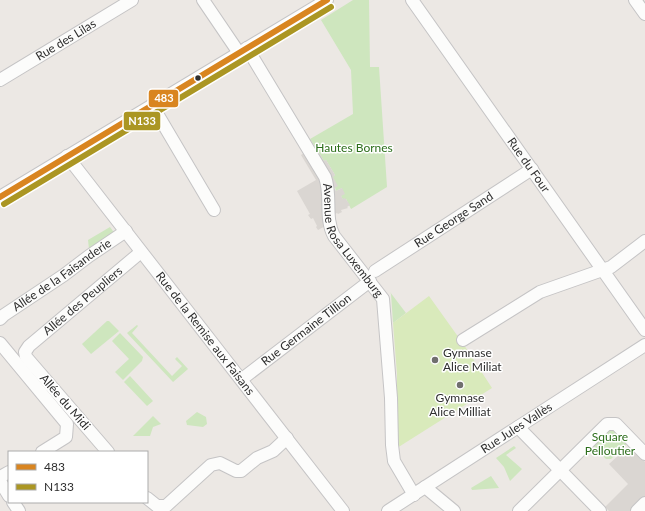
<svg xmlns="http://www.w3.org/2000/svg" width="645" height="511" font-family="Lato,sans-serif">
<style>
.green{fill:#cee6be}
.pitch{fill:#d9eabb}
.plaza{fill:#dad6d2}
.lines{fill:none;stroke-linecap:round;stroke-linejoin:round}
.minor-casing{stroke:#c5c4c5;stroke-width:14}
.minor{stroke:#fcfcfb;stroke-width:12}
.bus-1-casing{stroke:#fff;stroke-width:9}
.bus-2-casing{stroke:#fff;stroke-width:9}
.bus-1{stroke:#d98520;stroke-width:6}
.bus-2{stroke:#ab9623;stroke-width:6}
.bus-dot{fill:#2e2e2e;stroke:#fff;stroke-width:1.5}
.poi-dot{fill:#706f6e;stroke:#fff;stroke-width:1.5}
.labels{text-anchor:middle;stroke-width:3;stroke-linejoin:round;paint-order:stroke}
.street-label{font-size:12px;fill:#2e2e2e;stroke:#fff}
.park-label{font-size:12px;fill:#2c6e1b;stroke:#fff}
.poi-label{font-size:12px;fill:#2e2e2e;stroke:#fff;text-anchor:start}
.line-badge{stroke:#fff;stroke-width:1.5}
.badge-label{font-size:11px;text-anchor:middle;font-weight:bold;fill:#fff}
</style>
<rect width="100%" height="100%" fill="#ece8e4"/>
<g class="green">
<path d="M 353,0 L 369,0 L 370,67 L 379,67 L 387,187 L 351,209 L 346,199 L 343,200 L 341,196 L 342,188 L 336,191 L 332,177 L 335,175 L 326,160 L 324,161 L 310,139 L 353,114 L 351,70 L 321,20 Z"/>
<path d="M 110,227 L 115,234 L 89,249 L 88,240 Z"/>
<path d="M 390,292 L 406,313 L 393,323 L 391,294 Z"/>
<path d="M 107,321 L 109,321 L 119,331 L 91,354 L 82,344 Z"/>
<path d="M 137,325 L 138,326 L 132,333 L 172,376 L 182,366 L 175,359 L 177,357 L 188,369 L 173,382 L 127,333 Z"/>
<path d="M 120,333 L 143,357 L 142,361 L 123,380 L 115,372 L 129,359 L 112,341 Z"/>
<path d="M 130,376 L 153,401 L 147,406 L 124,382 Z"/>
<path d="M 197,412 L 206,417 L 207,424 L 203,427 L 187,425 L 186,421 Z"/>
<path d="M 153,416 L 161,424 L 153,427 L 150,436 L 133,436 Z"/>
<path d="M 613,428 L 626,442 L 626,445 L 611,459 L 606,459 L 594,447 L 594,444 L 606,430 Z"/>
<path d="M 514,446 L 516,448 L 506,455 L 522,469 L 510,481 L 504,467 L 496,458 Z"/>
<path d="M 491,476 L 499,488 L 472,490 L 471,488 Z"/>
</g>
<path class="pitch" d="M 429,296 L 464,345 L 492,388 L 397,448 L 397,374 L 393,323 Z"/>
<g class="plaza">
<path d="M 315,146 L 324,161 L 326,160 L 335,175 L 333,177 L 338,186 L 334,188 L 336,191 L 342,188 L 345,194 L 341,196 L 343,199 L 345,198 L 350,205 L 347,207 L 348,208 L 341,210 L 342,212 L 338,214 L 337,213 L 335,214 L 335,216 L 331,219 L 333,222 L 318,230 L 316,227 L 317,226 L 313,218 L 311,219 L 308,215 L 310,214 L 297,191 L 316,180 L 301,155 Z"/>
<path d="M 630,445 L 645,462 L 645,497 L 631,511 L 609,511 L 605,507 L 628,484 L 609,464 Z"/>
</g>
<g class="lines">
<g class="minor-casing">
<g id="minor">
<path d="M 203,0 L 239,53"/>
<path id="s1" d="M 412,0 L 645,330"/>
<path d="M 635,0 L 645,14"/>
<path id="s2" d="M 247,48 L 325,177 C 332,196 324,217 334,236 L 383,299 L 391,398 L 392,445 L 394,461 L 414,495"/>
<path id="s3" d="M 0,80 L 132,0"/>
<path d="M 152,105 L 214,210"/>
<path id="s4" d="M 67,156 L 343,511"/>
<path d="M 0,197 L 327,0"/>
<path id="s5" d="M 375,271 L 532,169"/>
<path id="s6" d="M 0,319 L 4,315 L 64,275 L 89,256 L 126,231"/>
<path d="M 463,340 L 540,292 L 611,267 L 645,241"/>
<path d="M 0,343 L 67,424 L 66,437 L 42,452"/>
<path id="s7" d="M 242,379 L 370,281"/>
<path d="M 518,427 L 600,511"/>
<path id="s8" d="M 108,452 L 26,357 L 25,352 L 29,346 L 141,252"/>
<path d="M 0,477 L 9,472"/>
<path d="M 0,481 L 9,496"/>
<path d="M 425,487 L 454,511"/>
<path d="M 147,498 L 157,506 L 166,506 L 211,465 L 220,463 L 236,471 L 241,471 L 257,458 L 273,451 L 287,438"/>
<path d="M 13,502 L 19,511"/>
<path id="s9" d="M 388,511 L 645,345"/>
<path d="M 519,511 L 607,424 L 616,424 L 645,454"/>
<path d="M 637,511 L 645,503"/>
</g>
</g>
<use href="#minor" class="minor"/>
<g class="bus-1-casing">
<path id="bus-1" d="M 0,197 L 327,0"/>
</g>
<g class="bus-2-casing">
<path id="bus-2" d="M 4,204 L 331,7"/>
</g>
<use href="#bus-1" class="bus-1"/>
<use href="#bus-2" class="bus-2"/>
</g>
<circle class="bus-dot" cx="198" cy="78" r="3.5"/>
<g class="poi-dot">
<circle cx="435" cy="360" r="4"/>
<circle cx="460" cy="385" r="4"/>
</g>
<g class="labels">
<g class="street-label">
<text dy="4" stroke="none"><textPath href="#s3" startOffset="77">Rue des Lilas</textPath></text>
<text dy="4" stroke="none"><textPath href="#s1" startOffset="202">Rue du Four</textPath></text>
<text dy="4" stroke="none"><textPath href="#s5" startOffset="94">Rue George Sand</textPath></text>
<text dy="4" stroke="none"><textPath href="#s2" startOffset="222">Avenue Rosa Luxemburg</textPath></text>
<text dy="4" stroke="none"><textPath href="#s6" startOffset="76">Allée de la Faisanderie</textPath></text>
<text dy="4" stroke="none"><textPath href="#s8" startOffset="208">Allée des Peupliers</textPath></text>
<text dy="4" stroke="none"><textPath href="#s7" startOffset="81">Rue Germaine Tillion</textPath></text>
<text dy="4" stroke="none"><textPath href="#s4" startOffset="225">Rue de la Remise aux Faisans</textPath></text>
<text transform="translate(65 402) rotate(49)" y="4">Allée du Midi</text>
<text dy="4" stroke="none"><textPath href="#s9" startOffset="153">Rue Jules Vallès</textPath></text>
</g>
<g class="park-label">
<text x="354" y="152">Hautes Bornes</text>
<text x="610" y="441">Square<tspan x="610" dy="14">Pelloutier</tspan></text>
</g>
<g class="poi-label">
<text x="443" y="357">Gymnase<tspan x="443" dy="14">Alice Miliat</tspan></text>
<text x="460" y="402" text-anchor="middle">Gymnase<tspan x="460" dy="14">Alice Milliat</tspan></text>
</g>
</g>
<g class="line-badge">
<rect x="148" y="89" width="31" height="19" rx="4" fill="#d98520"/>
<rect x="123" y="111" width="38" height="20" rx="4" fill="#ab9623"/>
</g>
<g class="badge-label">
<text x="164" y="102">483</text>
<text x="142" y="125">N133</text>
</g>
<rect x="8" y="451" width="140" height="52" fill="#ffffff" stroke="#ababab"/>
<rect x="16" y="464" width="20" height="6" fill="#d98520" stroke="#ababab"/>
<text x="44" y="471" font-size="12" fill="#2e2e2e">483</text>
<rect x="16" y="484" width="20" height="6" fill="#ab9623" stroke="#ababab"/>
<text x="44" y="491" font-size="12" fill="#2e2e2e">N133</text>
</svg>
